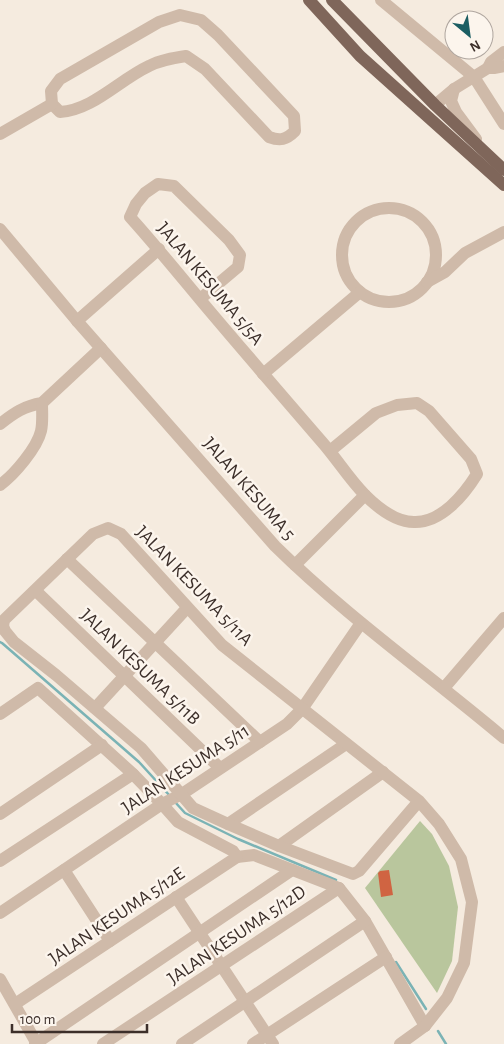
<svg xmlns="http://www.w3.org/2000/svg" width="504" height="1044" font-family="'Alegreya Sans',sans-serif">
<style>
.green{fill:#b9c69d}
.lines{fill:none;stroke-linecap:round;stroke-linejoin:round}
.stream{stroke:#7bb3b5;stroke-width:2.5}
.building{fill:#d06442}
.minor{stroke:#cfbaa9;stroke-width:12}
.major{stroke:#7f665a;stroke-width:12}
.labels{text-anchor:middle;stroke-width:5;stroke-linejoin:round;paint-order:stroke}
.street-label{font-size:19px;fill:#3c2f2a;stroke:#fcf5ed}
</style>
<rect width="100%" height="100%" fill="#f5ebdf"/>
<path class="green" d="M 420,821 L 432,834 L 449,866 L 458,907 L 452,961 L 437,993 L 365,888 Z"/>
<g class="lines">
<g class="stream">
<path d="M 0,642 L 2,643 L 139,762 L 170,796"/>
<path d="M 175,802 L 185,813 L 238,839 L 336,880"/>
<path d="M 396,962 L 426,1009"/>
<path d="M 438,1031 L 446,1044"/>
</g>
</g>
<path class="building" d="M 389,870 L 393,895 L 381,897 L 378,873 L 380,871 Z"/>
<g class="lines">
<g class="minor">
<path d="M 381,0 L 474,77 L 504,124"/>
<path d="M 180,15 L 201,20 L 218,35 L 294,116 L 295,131 C 286,140 280,141 269,137 L 205,69 L 186,56 C 173,58 160,60 149,66 C 119,80 93,110 60,112 L 52,104 L 51,91 L 60,79 L 159,22 Z"/>
<path d="M 488,68 L 491,62 L 504,52"/>
<path d="M 454,89 L 451,101 L 456,112 L 476,139"/>
<path d="M 435,105 L 454,89 L 488,68 L 495,68 L 504,66"/>
<path d="M 0,134 L 52,104"/>
<circle cx="389" cy="255" r="47"/>
<path d="M 0,229 L 77,321 L 275,546 C 346,616 428,674 504,738"/>
<path d="M 427,282 L 445,272 L 465,253 L 504,232"/>
<path d="M 200,299 L 238,267 L 240,255 L 229,240 L 174,186 L 158,184 L 145,193 L 136,204 L 130,217 C 157,247 182,278 208,309 C 246,354 284,398 322,442 C 337,459 349,479 365,495 C 378,508 396,522 414,522 C 441,523 464,495 477,474 L 471,459 L 429,411 L 417,403 L 397,405 L 376,413 L 330,451"/>
<path d="M 77,321 L 159,249"/>
<path d="M 263,374 L 360,292"/>
<path d="M 0,424 C 14,413 24,406 42,403 L 101,348"/>
<path d="M 0,485 C 14,475 37,448 41,431 C 43,423 42,412 42,403"/>
<path d="M 67,559 L 260,742"/>
<path d="M 295,565 L 365,495"/>
<path d="M 36,591 L 220,768"/>
<path d="M 444,688 L 504,618"/>
<path d="M 95,708 L 187,608"/>
<path d="M 0,714 L 38,688 L 133,774 L 162,804 L 178,822 L 233,851 L 237,857 L 254,855 L 339,888 L 365,921 L 425,1026"/>
<path d="M 0,814 L 102,745"/>
<path d="M 228,824 L 346,744"/>
<path d="M 279,846 L 383,772"/>
<path d="M 0,861 L 133,774"/>
<path d="M 64,870 L 110,941"/>
<path d="M 176,897 L 273,1044"/>
<path d="M 0,913 L 162,804 L 182,794 L 287,724 L 302,709 L 361,623"/>
<path d="M 0,979 L 37,1044"/>
<path d="M 15,1004 L 237,857"/>
<path d="M 35,1044 L 292,870"/>
<path d="M 103,1044 L 339,888"/>
<path d="M 182,1044 L 365,921"/>
<path d="M 253,1044 L 386,957"/>
<path d="M 400,1044 L 425,1026 L 447,998 L 464,963 L 472,902 L 461,859 L 439,824 L 419,801 L 222,645 L 121,534 L 108,528 L 93,534 L 4,620 L 3,626 L 5,631 L 14,642 L 56,675 L 141,748 L 193,808 L 228,824 L 279,846 L 353,874 L 359,871 L 419,801"/>
</g>
<g class="major">
<path d="M 309,0 L 360,56 L 504,185"/>
<path d="M 332,0 L 435,105 L 504,170"/>
</g>
</g>
<g class="labels">
<g class="street-label">
<text transform="translate(211 283) rotate(50)" y="7">JALAN KESUMA 5/5A</text>
<text transform="translate(250 488) rotate(49)" y="7">JALAN KESUMA 5</text>
<text transform="translate(195 585) rotate(46)" y="7">JALAN KESUMA 5/11A</text>
<text transform="translate(141 666) rotate(44)" y="7">JALAN KESUMA 5/11B</text>
<text transform="translate(185 768) rotate(-33)" y="7">JALAN KESUMA 5/11</text>
<text transform="translate(116 915) rotate(-34)" y="7">JALAN KESUMA 5/12E</text>
<text transform="translate(236 934) rotate(-34)" y="7">JALAN KESUMA 5/12D</text>
</g>
</g>
<g transform="translate(469 35) rotate(151)"><circle r="24" fill="#fcf5ed" stroke="#afa69f"/>
<path d="M0-4L9 19L0 12L-9 19Z" fill="#1b5d62"/>
<text y="-8" font-size="14" font-weight="bold" text-anchor="middle" fill="#3c2f2a">N</text>
</g>
<path d="M12 1024v8h135v-8" fill="none" stroke="#3c2f2a" stroke-width="2.5"/>
<text x="20" y="1024" font-size="15" fill="#3c2f2a" stroke="#fcf5ed" stroke-width="4" paint-order="stroke">100 m</text>
</svg>
